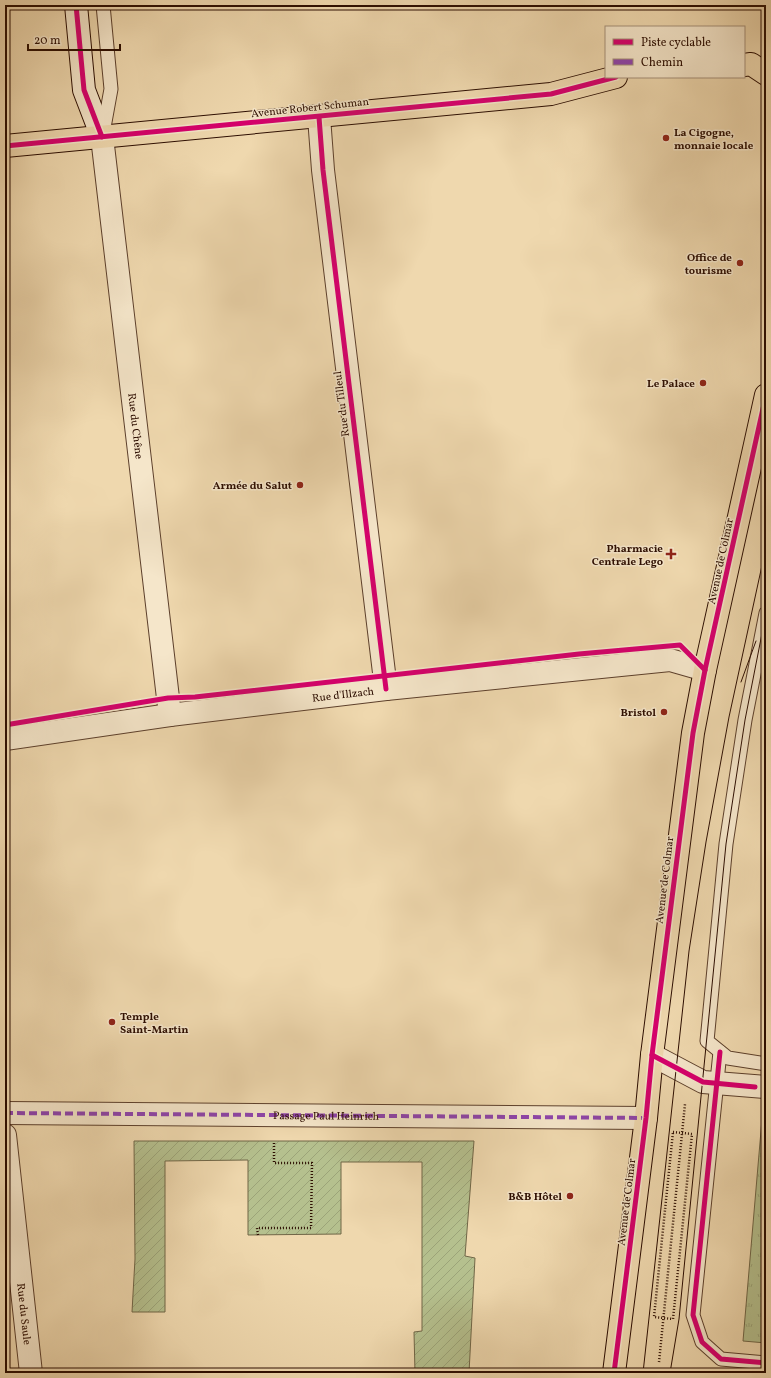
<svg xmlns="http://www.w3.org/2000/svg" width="771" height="1378" font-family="Vollkorn,serif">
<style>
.park{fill:url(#park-tufts);stroke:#706647}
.garden{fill:url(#garden-furrows);stroke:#706647}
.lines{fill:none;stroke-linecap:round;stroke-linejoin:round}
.service-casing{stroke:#5d402c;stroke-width:15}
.minor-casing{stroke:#5d402c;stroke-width:24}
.secondary-casing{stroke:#2c0d00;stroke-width:24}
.primary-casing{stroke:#2c0d00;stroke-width:24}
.path{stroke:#2c0d00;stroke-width:2.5;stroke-dasharray:1 2;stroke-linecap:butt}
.service{stroke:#f5e6ca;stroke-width:13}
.minor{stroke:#f5e6ca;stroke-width:22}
.secondary{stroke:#f5e6ca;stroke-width:22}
.primary{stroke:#efd8ae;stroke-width:22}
.tram{stroke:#2c0d00;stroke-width:1}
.quiet{stroke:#8e44ad;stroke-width:4;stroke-dasharray:8 4;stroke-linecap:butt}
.cycleway-casing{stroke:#f5e6ca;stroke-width:8}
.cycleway{stroke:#d6006c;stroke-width:5}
.poi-dot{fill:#8f2418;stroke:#f5e6ca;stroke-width:1.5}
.labels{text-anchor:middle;stroke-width:3;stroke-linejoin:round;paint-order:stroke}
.street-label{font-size:11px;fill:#2c0d00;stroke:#f5e6ca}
.poi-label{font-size:11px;font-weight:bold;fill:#2c0d00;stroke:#f5e6ca;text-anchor:end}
</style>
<defs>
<pattern id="park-tufts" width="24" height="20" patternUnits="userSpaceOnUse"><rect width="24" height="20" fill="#b5c08e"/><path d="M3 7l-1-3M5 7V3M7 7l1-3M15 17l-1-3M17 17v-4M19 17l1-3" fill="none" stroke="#9ca479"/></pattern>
<pattern id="garden-furrows" width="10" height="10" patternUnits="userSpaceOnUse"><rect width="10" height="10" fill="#b5c08e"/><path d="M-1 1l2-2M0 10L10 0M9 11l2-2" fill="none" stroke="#9ca479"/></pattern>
</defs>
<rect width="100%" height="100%" fill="#efd8ae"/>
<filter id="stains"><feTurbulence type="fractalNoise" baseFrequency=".005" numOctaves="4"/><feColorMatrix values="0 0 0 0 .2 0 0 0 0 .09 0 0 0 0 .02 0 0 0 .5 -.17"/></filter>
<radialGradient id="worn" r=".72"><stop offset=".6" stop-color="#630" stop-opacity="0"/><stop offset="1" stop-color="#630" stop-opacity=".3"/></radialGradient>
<path class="park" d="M 762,1119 L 766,1119 L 766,1343 L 743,1341 Z"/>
<path class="garden" d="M 134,1141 L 474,1141 L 465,1256 L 475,1258 L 469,1373 L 415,1373 L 414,1332 L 422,1331 L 422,1162 L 341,1162 L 341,1234 L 248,1235 L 248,1160 L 165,1161 L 165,1312 L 132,1312 L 135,1259 Z"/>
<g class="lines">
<g class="service-casing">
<g id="service">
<path d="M 103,133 L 111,89 L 103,5"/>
<path d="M 766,613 L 745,720 L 726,844 L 707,1041 L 728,1058 L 766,1064"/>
<path d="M 720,1052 L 693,1315 L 702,1342 L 721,1359 L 766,1363"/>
</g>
</g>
<g class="minor-casing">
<g id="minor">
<path d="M 319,117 L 323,170 L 386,689"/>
<path id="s1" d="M 102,137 L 170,715"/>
<path id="s2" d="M 5,739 L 170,715 L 386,689 L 670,660 L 705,670"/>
<path d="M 652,1055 L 703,1082 L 766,1087"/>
<path id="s3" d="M 5,1113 L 646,1118"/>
<path id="s4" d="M 5,1135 L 31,1373"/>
</g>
</g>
<g class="secondary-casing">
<path id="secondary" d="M 76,5 L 84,90 L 102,137"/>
</g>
<g class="primary-casing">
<g id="primary">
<path d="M 744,65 L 751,64 L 766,74"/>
<path d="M 5,146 L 551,94 L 616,77"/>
<path d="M 614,1373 L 646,1118 L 652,1055 L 693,733 L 705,670 L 766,395"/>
</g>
</g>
<g class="path">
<path d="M 673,1132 L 692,1134 L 673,1319 L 654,1317 Z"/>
<path d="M 258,1235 L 257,1228 L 311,1228 L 312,1163 L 274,1163 L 274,1141"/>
<path d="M 659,1362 L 685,1104"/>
</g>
<use href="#service" class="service"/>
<use href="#minor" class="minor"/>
<use href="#secondary" class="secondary"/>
<use href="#primary" class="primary"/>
<g class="tram">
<path d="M 741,682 L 756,641"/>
<path d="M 643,1373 L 689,951 L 706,842 L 729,717 L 766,547"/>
<path d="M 670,1373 L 679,1319 L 726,844 L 745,720 L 766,613"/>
</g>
<path class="quiet" d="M 5,1113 L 646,1118"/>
<g class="cycleway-casing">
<g id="cycleway">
<path d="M 76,5 L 84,90 L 102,137"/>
<path d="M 319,117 L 323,170 L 386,689"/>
<path d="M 5,146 L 551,94 L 616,77"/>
<path d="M 5,725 L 168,698 L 195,697 L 579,654 L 680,645 L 705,670"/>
<path d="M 720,1052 L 693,1315 L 702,1342 L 721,1359 L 766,1363"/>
<path d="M 652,1055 L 703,1082 L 755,1087"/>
<path d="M 614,1373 L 646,1118 L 652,1055 L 693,733 L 705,670 L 766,395"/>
</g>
</g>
<use href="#cycleway" class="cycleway"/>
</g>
<g class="poi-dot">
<circle cx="666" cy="138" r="4"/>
<circle cx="740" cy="263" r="4"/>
<circle cx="703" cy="383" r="4"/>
<circle cx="300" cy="485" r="4"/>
<path d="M669 548h4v4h4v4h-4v4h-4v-4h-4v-4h4z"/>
<circle cx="664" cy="712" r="4"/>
<circle cx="112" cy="1022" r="4"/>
<circle cx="570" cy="1196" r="4"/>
</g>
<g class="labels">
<g class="street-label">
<text transform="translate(310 107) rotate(-6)" y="4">Avenue Robert Schuman</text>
<text transform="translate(341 404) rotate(-97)" y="4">Rue du Tilleul</text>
<text dy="4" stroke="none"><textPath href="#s1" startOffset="291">Rue du Chêne</textPath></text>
<text transform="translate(720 561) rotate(-78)" y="4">Avenue de Colmar</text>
<text dy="4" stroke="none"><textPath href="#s2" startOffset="341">Rue d'Illzach</textPath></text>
<text transform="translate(664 880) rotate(-83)" y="4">Avenue de Colmar</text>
<text dy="4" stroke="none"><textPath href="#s3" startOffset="321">Passage Paul Heinrich</textPath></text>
<text transform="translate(626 1202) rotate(-83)" y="4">Avenue de Colmar</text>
<text dy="4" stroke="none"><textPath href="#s4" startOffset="180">Rue du Saule</textPath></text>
</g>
<g class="poi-label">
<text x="674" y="136" text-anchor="start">La Cigogne,<tspan x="674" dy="13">monnaie locale</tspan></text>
<text x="732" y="261">Office de<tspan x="732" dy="13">tourisme</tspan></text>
<text x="695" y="387">Le Palace</text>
<text x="292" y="489">Armée du Salut</text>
<text x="663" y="552">Pharmacie<tspan x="663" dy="13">Centrale Lego</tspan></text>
<text x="656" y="716">Bristol</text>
<text x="120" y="1020" text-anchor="start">Temple<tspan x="120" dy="13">Saint-Martin</tspan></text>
<text x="562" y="1200">B&amp;B Hôtel</text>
</g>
</g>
<rect width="771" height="1378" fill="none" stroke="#efd8ae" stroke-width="20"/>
<rect x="6" y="6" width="759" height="1366" fill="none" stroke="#2c0d00" stroke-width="2"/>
<rect x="10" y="10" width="751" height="1358" fill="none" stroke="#2c0d00"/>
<rect x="605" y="26" width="140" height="52" fill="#f5e6ca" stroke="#a58f79"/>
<rect x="613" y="39" width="20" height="6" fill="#d6006c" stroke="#a58f79"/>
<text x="641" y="46" font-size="12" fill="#2c0d00">Piste cyclable</text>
<rect x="613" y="59" width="20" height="6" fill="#8e44ad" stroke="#a58f79"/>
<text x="641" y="66" font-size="12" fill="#2c0d00">Chemin</text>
<path d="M28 44v6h92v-6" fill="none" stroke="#2c0d00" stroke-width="2"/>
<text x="34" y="44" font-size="12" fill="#2c0d00" stroke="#f5e6ca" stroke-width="3" paint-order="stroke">20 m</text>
<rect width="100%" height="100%" filter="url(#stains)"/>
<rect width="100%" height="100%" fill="url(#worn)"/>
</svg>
